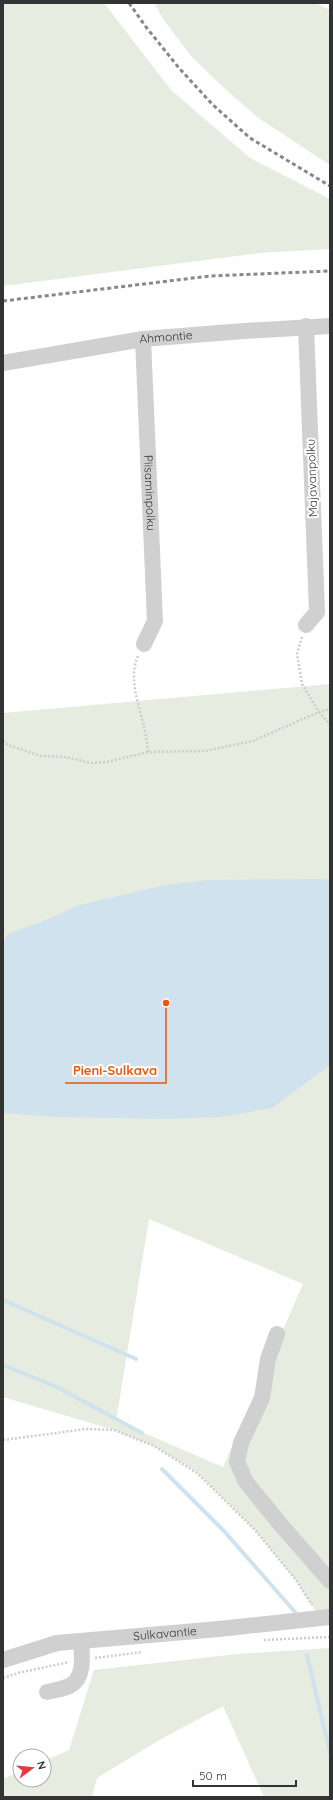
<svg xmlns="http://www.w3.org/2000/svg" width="333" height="1800" font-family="Quicksand,sans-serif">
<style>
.green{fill:#e6ecdf;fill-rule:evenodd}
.water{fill:#cfe2ee}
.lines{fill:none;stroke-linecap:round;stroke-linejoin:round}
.stream{stroke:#cfe2ee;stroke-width:4}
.path{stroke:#cdcdcd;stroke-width:2.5;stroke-dasharray:2 2;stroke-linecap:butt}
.minor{stroke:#d0d0d0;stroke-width:16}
.rail{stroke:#888;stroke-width:3;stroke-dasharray:4 3;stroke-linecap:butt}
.labels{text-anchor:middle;stroke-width:4;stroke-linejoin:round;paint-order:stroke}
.street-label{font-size:12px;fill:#333;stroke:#fff}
.leader{fill:none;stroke:#e8590c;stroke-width:1.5}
.callout-dot{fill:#e8590c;stroke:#fff;stroke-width:1.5}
.callout-label{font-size:13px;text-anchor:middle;font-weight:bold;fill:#e8590c;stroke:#fff;stroke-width:4;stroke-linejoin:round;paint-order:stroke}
</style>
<rect width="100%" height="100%" fill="#fff"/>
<g class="green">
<path d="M 4,3 L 104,3 L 171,90 L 250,158 L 330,199 L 330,249 L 260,253 L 3,286 Z"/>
<path d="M 154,3 L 315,3 L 330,10 L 330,165 L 257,117 L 223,87 L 191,56 L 163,19 Z"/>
<path d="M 330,684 L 330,981 L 3,1065 L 3,713 Z"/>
<path d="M 330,997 L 330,1617 L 320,1618 L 296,1580 L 255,1530 L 197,1472 L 154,1446 L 114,1430 L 3,1397 L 3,1079 ZM 149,1219 L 303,1284 L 223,1467 L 116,1421 Z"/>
<path d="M 330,1648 L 330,1797 L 264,1797 L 223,1706 L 161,1739 L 97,1778 L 92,1797 L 3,1797 L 3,1779 L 20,1771 L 20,1780 L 44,1780 L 44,1761 L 69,1750 L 94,1670 L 237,1654 Z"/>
</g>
<path class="water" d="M 320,879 L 330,880 L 330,1065 L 272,1108 L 222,1117 L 165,1119 L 56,1117 L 3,1113 L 3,942 L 8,934 L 56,916 L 76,906 L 165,885 L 207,880 Z"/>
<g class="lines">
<g class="stream">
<path d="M 3,1300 L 136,1359"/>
<path d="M 3,1365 L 57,1387 L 142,1433"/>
<path d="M 162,1469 L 224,1531 L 295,1612"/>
<path d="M 307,1655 L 330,1753"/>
</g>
<g class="path">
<path d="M 302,637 L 297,654 L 302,684 L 319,712 L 330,709"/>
<path d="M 138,656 C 128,678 139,705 144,727 C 146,735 147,743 148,752"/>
<path d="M 3,741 L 8,745 L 41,756 L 66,757 L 91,763 L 107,762 L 148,752 L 205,751 L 253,741 L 319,712 L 330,725"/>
<path d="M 3,1440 L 86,1429 L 114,1430 L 154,1446 L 197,1473 L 255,1530 L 296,1580 L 312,1605"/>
<path d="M 264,1640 L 330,1637"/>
<path d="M 95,1658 L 142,1652"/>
<path d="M 3,1678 L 18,1673 L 69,1662"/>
</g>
<g class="minor">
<path id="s1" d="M 143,339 L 155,621 L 144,644"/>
<path id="s2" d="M 3,363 L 143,339 L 244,331 L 330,326"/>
<path d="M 306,625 L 317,612 L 306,326"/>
<path d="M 277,1334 L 268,1359 L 262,1398 L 241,1443 L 237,1462 L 246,1482 L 281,1525 L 330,1581"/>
<path id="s3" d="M 3,1660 L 57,1643 L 219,1629 L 330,1617"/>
<path d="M 47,1692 C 55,1690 65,1689 71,1685 C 85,1677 82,1654 81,1641"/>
</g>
<g class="rail">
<path d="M 129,3 L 146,27 L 179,68 L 213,105 L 250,138 L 330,186"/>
<path d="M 3,301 L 210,276 L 330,271"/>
</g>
</g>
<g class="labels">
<g class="street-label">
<text dy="4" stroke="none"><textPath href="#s2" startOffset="165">Ahmontie</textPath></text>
<text transform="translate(312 478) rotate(-92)" y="4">Majavanpolku</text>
<text dy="4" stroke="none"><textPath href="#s1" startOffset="154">Piisaminpolku</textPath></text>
<text dy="4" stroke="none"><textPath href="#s3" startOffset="165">Sulkavantie</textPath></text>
</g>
</g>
<path class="leader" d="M166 1003L166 1083H65"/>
<circle class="callout-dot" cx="166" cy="1003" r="4"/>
<g class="callout-label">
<text x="115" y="1075">Pieni-Sulkava</text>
</g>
<rect width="333" height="1800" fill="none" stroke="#333333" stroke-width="8"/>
<g transform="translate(32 1768) rotate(74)"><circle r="19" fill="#ffffff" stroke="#adadad"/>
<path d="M0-3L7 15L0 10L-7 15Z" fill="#e63946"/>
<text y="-6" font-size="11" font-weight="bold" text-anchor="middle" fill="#333333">N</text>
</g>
<path d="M193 1780v6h103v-6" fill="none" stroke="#333333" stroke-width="2"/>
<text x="199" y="1780" font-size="12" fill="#333333" stroke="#ffffff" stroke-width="3" paint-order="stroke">50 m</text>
</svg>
